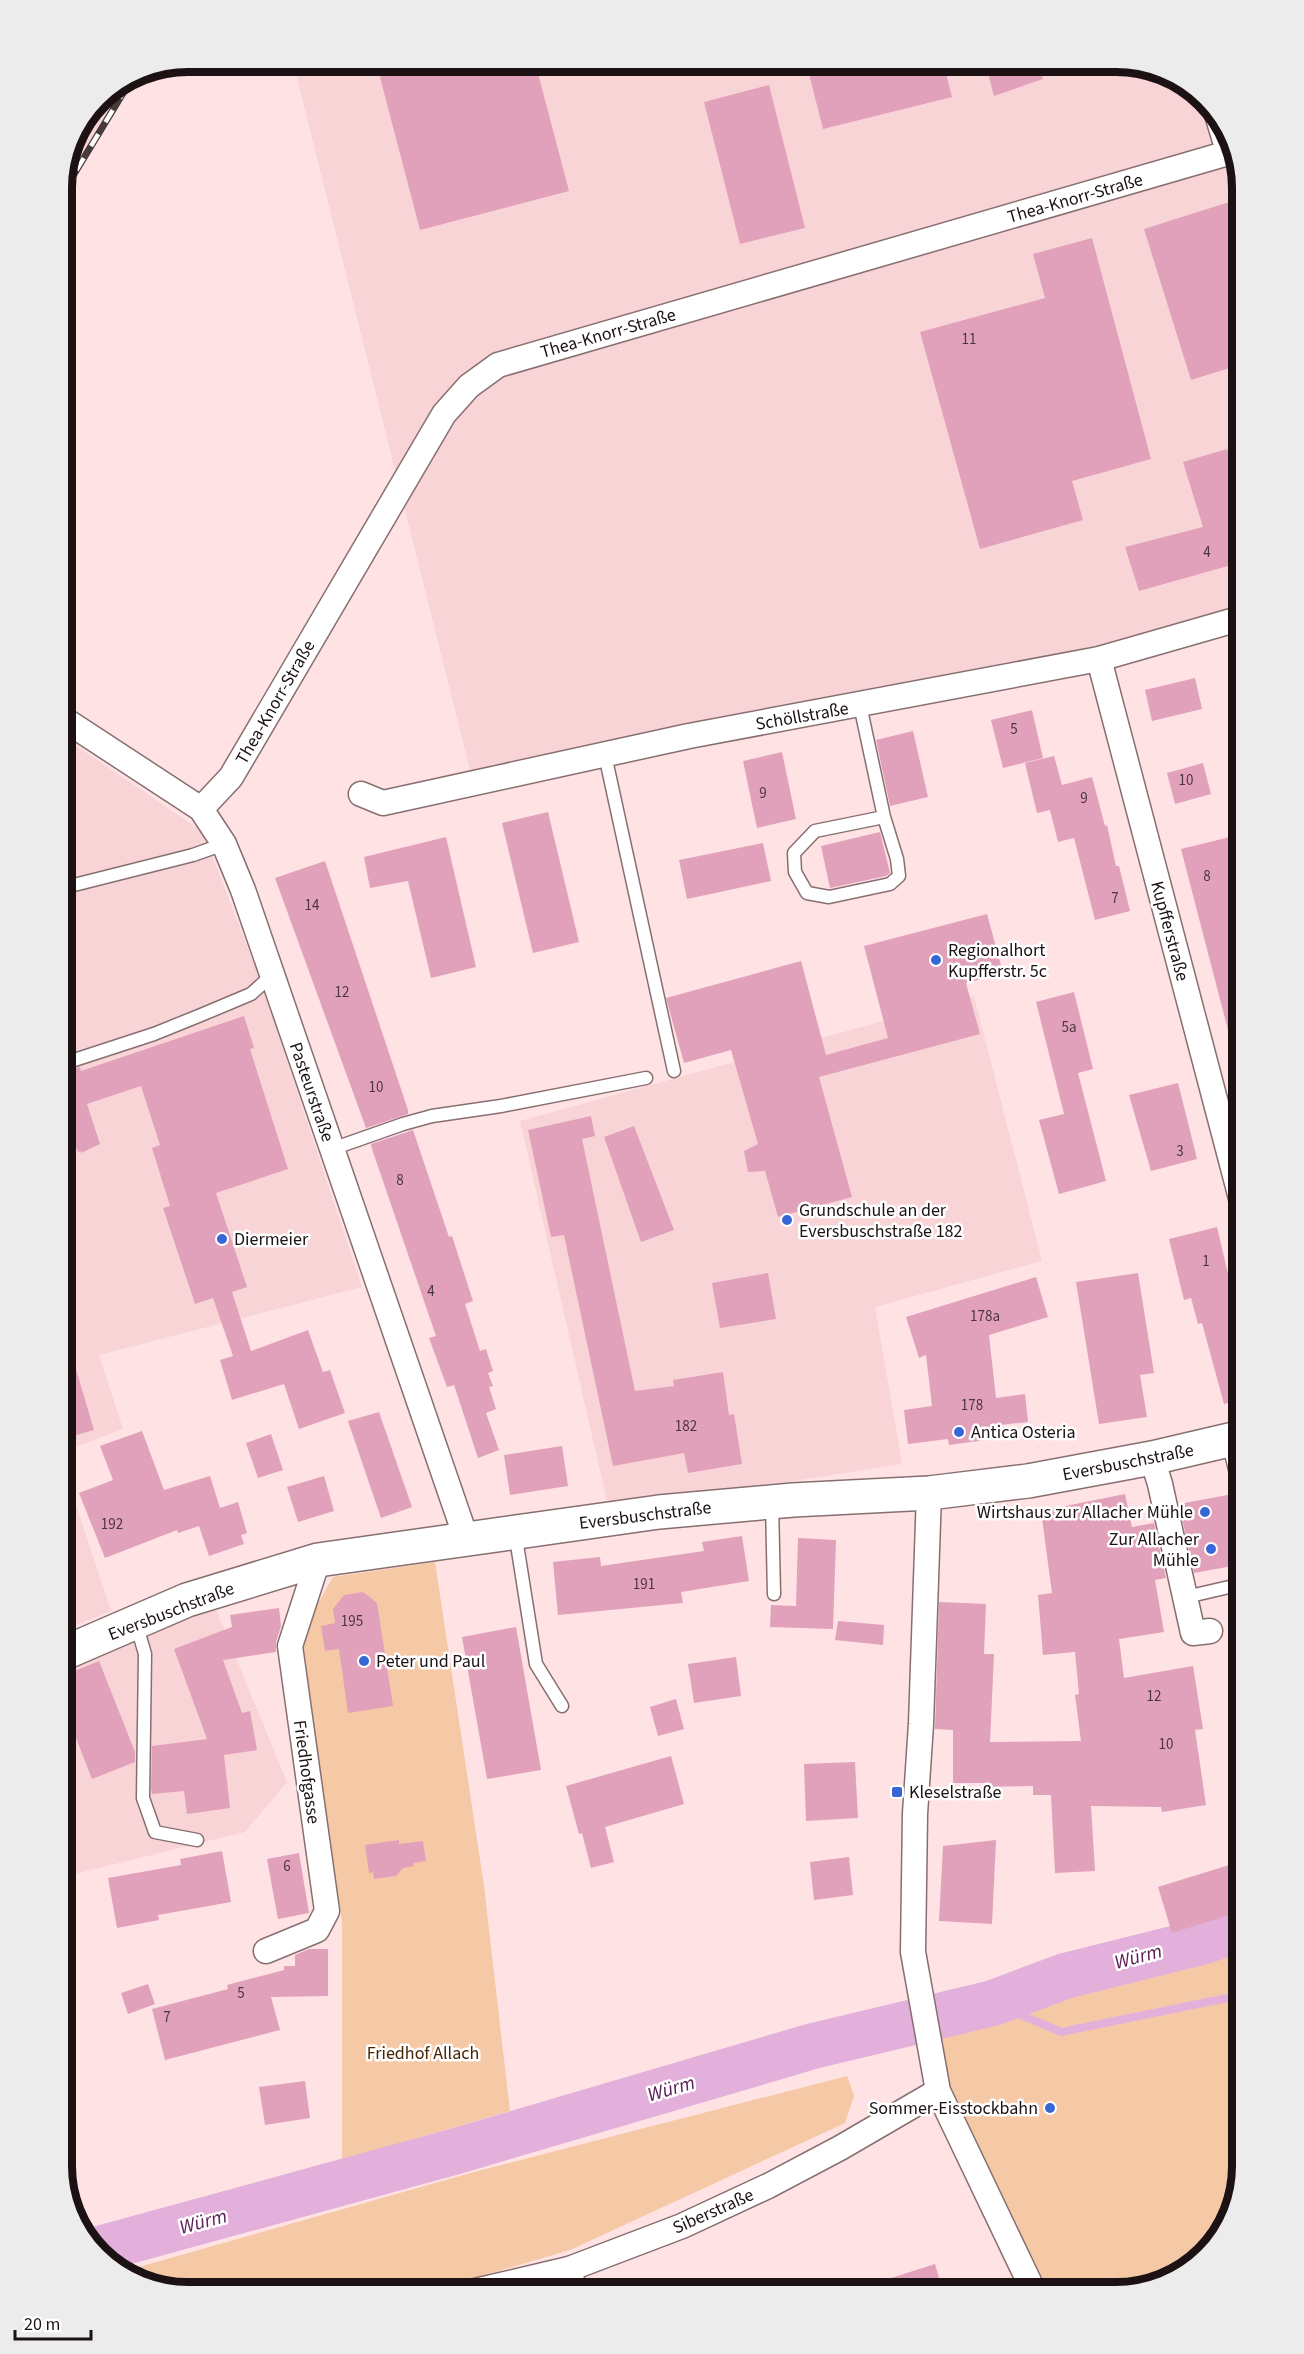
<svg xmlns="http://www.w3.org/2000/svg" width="1304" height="2354" font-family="'Source Sans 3',sans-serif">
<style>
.built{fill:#f9d4d6}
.green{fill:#f5c9a6}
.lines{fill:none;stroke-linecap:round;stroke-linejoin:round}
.stream{stroke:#e3b0dc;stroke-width:8}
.river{stroke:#e3b0dc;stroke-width:46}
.building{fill:#e1a1bb}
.service-casing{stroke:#876f70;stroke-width:15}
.minor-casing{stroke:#876f70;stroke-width:27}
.secondary-casing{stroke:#876f70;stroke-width:36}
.service{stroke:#fff;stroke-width:12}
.minor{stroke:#fff;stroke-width:24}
.secondary{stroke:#fff;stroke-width:33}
.rail-casing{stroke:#483b3c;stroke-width:7}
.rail{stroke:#fff;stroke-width:4.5;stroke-dasharray:14;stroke-linecap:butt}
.poi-dot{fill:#3767d7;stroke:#fff;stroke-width:2}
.labels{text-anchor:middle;stroke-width:5;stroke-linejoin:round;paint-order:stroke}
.number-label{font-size:15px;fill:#4d363d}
.street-label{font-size:18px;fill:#1c1213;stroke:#fff}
.poi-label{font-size:18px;fill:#1c1213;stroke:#fff;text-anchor:start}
.park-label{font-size:18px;fill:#472503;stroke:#fff}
.water-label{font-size:20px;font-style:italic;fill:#5b2057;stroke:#fff}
.rim{fill:none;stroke:#1c1213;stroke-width:8}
</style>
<rect width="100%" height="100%" fill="#ffe2e3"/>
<g class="built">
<path d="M 293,62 L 1125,62 L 1187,83 L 1233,139 L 1242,188 L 1242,604 L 1096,649 L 470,770 Z"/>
<path d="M 128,79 L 62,189 L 62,180 L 71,139 L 99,98 Z"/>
<path d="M 62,736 L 203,832 L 259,977 L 362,1287 L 99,1355 L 123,1429 L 62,1452 Z"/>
<path d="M 974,996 L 1042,1261 L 875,1307 L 902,1464 L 609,1510 L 520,1121 Z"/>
<path d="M 62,1462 L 111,1611 L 62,1631 Z"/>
<path d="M 215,1607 L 287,1782 L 245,1832 L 62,1877 L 62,1663 Z"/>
</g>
<g class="green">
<path d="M 435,1562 L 484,1886 L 510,2111 L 342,2160 L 342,1921 L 298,1654 L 304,1628 L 333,1577 Z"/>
<path d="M 1242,1933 L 1242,2166 L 1221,2236 L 1165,2283 L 1116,2292 L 1041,2292 L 941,2071 L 937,2018 L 1206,1947 Z"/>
<path d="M 847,2076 L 854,2096 L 845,2123 L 570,2250 L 427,2292 L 180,2292 L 121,2272 L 474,2172 Z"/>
</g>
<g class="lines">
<path class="stream" d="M 993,2003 L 1061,2032 L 1242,1995"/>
<path class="river" d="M 99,2249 L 453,2152 L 813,2046 L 993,2003 L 1065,1976 L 1197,1943 L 1242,1929"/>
</g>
<g class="building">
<path d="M 376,62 L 535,62 L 569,191 L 420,230 Z"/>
<path d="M 806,62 L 943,62 L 952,97 L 823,129 Z"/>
<path d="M 985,62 L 1038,62 L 1043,79 L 994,96 Z"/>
<path d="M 769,85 L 805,228 L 740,244 L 704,102 Z"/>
<path d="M 1242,198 L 1242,364 L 1191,380 L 1144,229 Z"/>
<path d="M 1092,238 L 1151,459 L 1072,481 L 1083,520 L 980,549 L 920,332 L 1045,298 L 1033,254 Z"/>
<path d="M 1227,449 L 1242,502 L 1242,562 L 1139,591 L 1125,547 L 1203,527 L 1183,462 Z"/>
<path d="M 1195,678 L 1202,709 L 1152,721 L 1145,690 Z"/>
<path d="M 1032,710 L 1043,758 L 1003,768 L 991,720 Z"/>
<path d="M 913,731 L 928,797 L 890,806 L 876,740 Z"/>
<path d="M 782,752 L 796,819 L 757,828 L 743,761 Z"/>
<path d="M 1054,756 L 1062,785 L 1092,777 L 1105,826 L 1107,825 L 1116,866 L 1119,866 L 1130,911 L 1095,920 L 1074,838 L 1058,842 L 1050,810 L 1037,813 L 1025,763 Z"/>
<path d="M 1203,763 L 1211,794 L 1175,804 L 1167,773 Z"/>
<path d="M 548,812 L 579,942 L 533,953 L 502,823 Z"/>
<path d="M 880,832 L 890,873 L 886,876 L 830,888 L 821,846 Z"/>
<path d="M 1234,836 L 1242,868 L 1242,1056 L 1235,1057 L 1181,849 Z"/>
<path d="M 446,837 L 476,967 L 431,978 L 408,881 L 370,888 L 364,857 Z"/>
<path d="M 763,843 L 771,881 L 687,899 L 679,860 Z"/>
<path d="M 325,861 L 408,1110 L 408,1114 L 366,1128 L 275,878 Z"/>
<path d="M 987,914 L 1003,973 L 966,983 L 980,1034 L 819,1077 L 852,1197 L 778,1217 L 765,1171 L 748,1172 L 744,1151 L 758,1144 L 731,1050 L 684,1063 L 666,998 L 801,961 L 826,1055 L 888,1038 L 864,946 Z"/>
<path d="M 1074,992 L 1093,1069 L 1078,1073 L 1106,1181 L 1059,1194 L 1039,1120 L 1064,1114 L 1036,1002 Z"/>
<path d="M 244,1016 L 254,1048 L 250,1049 L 288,1169 L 216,1193 L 247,1287 L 232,1292 L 251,1351 L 308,1330 L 323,1372 L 330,1370 L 345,1413 L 299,1429 L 284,1384 L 232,1400 L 220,1360 L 233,1356 L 213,1298 L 195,1304 L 163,1208 L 170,1206 L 152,1148 L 160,1145 L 141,1086 L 87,1104 L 100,1144 L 81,1153 L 81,1151 L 78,1152 L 71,1132 L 67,1133 L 62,1116 L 62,1072 L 80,1067 L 81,1071 Z"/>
<path d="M 62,1025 L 64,1025 L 74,1051 L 62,1055 Z"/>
<path d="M 1178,1083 L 1197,1159 L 1151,1171 L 1129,1095 Z"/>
<path d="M 591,1116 L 595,1136 L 582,1139 L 635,1391 L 674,1386 L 673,1380 L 723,1372 L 729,1415 L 734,1414 L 742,1464 L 688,1473 L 684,1453 L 613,1466 L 564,1235 L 551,1237 L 528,1130 Z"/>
<path d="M 634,1126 L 674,1230 L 641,1242 L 604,1137 Z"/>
<path d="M 413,1130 L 449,1237 L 452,1236 L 473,1301 L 465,1304 L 480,1351 L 486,1349 L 493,1371 L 488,1373 L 493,1386 L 489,1387 L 496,1409 L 486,1413 L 499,1450 L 478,1458 L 454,1385 L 447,1387 L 429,1338 L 436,1336 L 372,1149 L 371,1144 Z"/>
<path d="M 1217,1227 L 1242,1333 L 1242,1399 L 1224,1404 L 1202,1323 L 1198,1324 L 1191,1298 L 1184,1300 L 1169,1239 Z"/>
<path d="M 768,1273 L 776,1319 L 720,1328 L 712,1283 Z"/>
<path d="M 1138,1273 L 1154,1373 L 1140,1375 L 1147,1417 L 1099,1424 L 1076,1282 Z"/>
<path d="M 1036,1277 L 1048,1317 L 989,1335 L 996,1398 L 1025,1394 L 1028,1422 L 1000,1425 L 1001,1438 L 949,1445 L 948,1439 L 908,1444 L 904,1410 L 932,1406 L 926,1355 L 919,1358 L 906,1317 Z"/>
<path d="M 62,1339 L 67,1339 L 94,1430 L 62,1439 Z"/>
<path d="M 379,1412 L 412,1507 L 381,1518 L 348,1421 Z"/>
<path d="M 142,1431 L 164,1490 L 210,1476 L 220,1508 L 238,1502 L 247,1533 L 241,1535 L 244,1544 L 209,1556 L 199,1526 L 178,1533 L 177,1530 L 105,1558 L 79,1493 L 113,1480 L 100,1446 Z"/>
<path d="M 271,1434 L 283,1470 L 258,1478 L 246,1443 Z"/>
<path d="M 562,1446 L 568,1486 L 510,1495 L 504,1455 Z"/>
<path d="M 324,1476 L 334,1511 L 298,1522 L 287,1487 Z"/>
<path d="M 1125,1494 L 1132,1527 L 1154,1523 L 1166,1578 L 1155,1580 L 1164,1632 L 1119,1639 L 1124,1678 L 1193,1666 L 1203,1729 L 1195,1730 L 1206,1805 L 1162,1812 L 1161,1807 L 1091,1806 L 1095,1871 L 1055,1873 L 1051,1795 L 1033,1795 L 1033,1786 L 986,1787 L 986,1783 L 953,1783 L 953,1730 L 935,1729 L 939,1602 L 986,1604 L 984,1654 L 994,1654 L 990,1742 L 1081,1741 L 1075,1695 L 1079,1694 L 1075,1652 L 1043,1655 L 1038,1595 L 1052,1593 L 1041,1511 Z"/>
<path d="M 1233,1494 L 1236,1502 L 1242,1505 L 1242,1555 L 1236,1556 L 1238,1565 L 1194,1573 L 1179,1504 Z"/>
<path d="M 742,1536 L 749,1581 L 681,1592 L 683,1603 L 558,1615 L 553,1562 L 600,1557 L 601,1566 L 704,1551 L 702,1542 Z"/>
<path d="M 798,1538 L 836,1540 L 833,1629 L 770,1627 L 771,1605 L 796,1606 Z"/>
<path d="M 363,1592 L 377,1603 L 393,1706 L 348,1713 L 339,1649 L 325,1651 L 321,1626 L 335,1623 L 333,1609 L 344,1595 Z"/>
<path d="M 279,1608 L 281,1626 L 276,1642 L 276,1652 L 223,1660 L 242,1713 L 250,1711 L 257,1750 L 224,1755 L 230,1808 L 187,1814 L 184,1791 L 152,1794 L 151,1789 L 152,1746 L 207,1739 L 174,1649 L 232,1627 L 230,1615 Z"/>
<path d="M 838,1621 L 884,1625 L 883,1645 L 835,1640 Z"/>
<path d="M 516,1627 L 541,1770 L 487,1779 L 462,1637 Z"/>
<path d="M 736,1657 L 741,1696 L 694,1703 L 688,1664 Z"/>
<path d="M 99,1661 L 135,1752 L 135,1762 L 92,1779 L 62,1702 L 62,1676 Z"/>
<path d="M 676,1699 L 684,1729 L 658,1736 L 650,1707 Z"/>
<path d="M 671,1756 L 684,1804 L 605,1827 L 614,1862 L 591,1868 L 582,1833 L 579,1834 L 566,1786 Z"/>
<path d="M 855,1762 L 858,1818 L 806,1821 L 804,1764 Z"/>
<path d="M 399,1840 L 399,1844 L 423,1841 L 426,1861 L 413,1863 L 414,1866 L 403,1868 L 396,1876 L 374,1879 L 373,1872 L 369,1873 L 365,1845 Z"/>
<path d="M 996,1840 L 992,1924 L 939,1921 L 943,1846 Z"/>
<path d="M 222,1851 L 231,1902 L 158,1915 L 159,1920 L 117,1928 L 108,1878 L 181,1865 L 180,1859 Z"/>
<path d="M 299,1853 L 309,1913 L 278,1919 L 267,1859 Z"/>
<path d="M 849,1857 L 853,1895 L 814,1900 L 810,1862 Z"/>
<path d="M 1242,1861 L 1242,1911 L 1172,1933 L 1158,1887 Z"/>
<path d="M 309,1949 L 328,1949 L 328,1996 L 271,1997 L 280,2030 L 165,2060 L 152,2009 L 228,1989 L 227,1985 L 284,1970 L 284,1966 L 295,1966 L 295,1955 Z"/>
<path d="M 148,1984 L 155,2004 L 128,2014 L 121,1993 Z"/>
<path d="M 305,2081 L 310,2118 L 265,2125 L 259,2087 Z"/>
<path d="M 935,2264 L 943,2292 L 861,2292 L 860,2288 Z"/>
</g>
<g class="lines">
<g class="service-casing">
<g id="service">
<path d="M 1210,112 L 1223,155"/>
<path d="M 860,705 L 884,817 L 897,859 L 899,876 L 890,884 L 829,897 L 807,893 L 795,872 L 794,853 L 815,831 L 884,817"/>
<path d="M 605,755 L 674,1071"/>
<path d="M 62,888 L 193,855 L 224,844"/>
<path d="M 62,1064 L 154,1034 L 201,1015 L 251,994 L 272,975"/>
<path d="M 332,1149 L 403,1124 L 432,1116 L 501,1106 L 646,1078"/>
<path d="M 1228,1442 L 1242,1497"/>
<path d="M 772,1503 L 774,1594"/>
<path d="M 515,1532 L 536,1664 L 562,1706"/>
<path d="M 1186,1597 L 1242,1584"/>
<path d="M 136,1623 L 145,1654 L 143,1798 L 155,1832 L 197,1840"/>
</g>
</g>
<g class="minor-casing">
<g id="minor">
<path d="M 1099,659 L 1242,1202"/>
<path d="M 62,718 L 201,809 L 224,844 L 243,890 L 466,1538"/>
<path d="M 361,794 L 383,803 L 689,736 L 1099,659 L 1242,618"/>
<path d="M 201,809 L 231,777 L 444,414 L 469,386 L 498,365 L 1235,151"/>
<path d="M 1152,1458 L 1160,1484 L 1193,1633 L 1210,1631"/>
<path d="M 929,1493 L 921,1724 L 915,1814 L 913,1952 L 938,2091 L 1034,2292"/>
<path d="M 266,1951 L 317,1930 L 327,1911 L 290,1646 L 318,1560"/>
<path d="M 569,2269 L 575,2292"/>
<path d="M 471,2292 L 569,2269 L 682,2226 L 768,2186 L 840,2148 L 938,2091"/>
</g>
</g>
<g class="secondary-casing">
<path id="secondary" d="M 62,1654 L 187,1600 L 318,1560 L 659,1512 L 793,1500 L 929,1493 L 1028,1481 L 1152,1458 L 1242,1437"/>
</g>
<use href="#service" class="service"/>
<use href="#minor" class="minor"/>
<use href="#secondary" class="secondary"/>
<g class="rail-casing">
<path id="rail" d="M 62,194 L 134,75"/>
</g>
<use href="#rail" class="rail"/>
</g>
<g class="poi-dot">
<circle cx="936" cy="960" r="6"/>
<circle cx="787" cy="1220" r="6"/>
<circle cx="222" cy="1239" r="6"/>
<circle cx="959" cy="1432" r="6"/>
<circle cx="1205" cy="1512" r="6"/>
<circle cx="1211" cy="1549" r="6"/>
<circle cx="364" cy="1661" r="6"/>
<rect x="891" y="1786" width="12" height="12" rx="3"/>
<circle cx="1050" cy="2108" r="6"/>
</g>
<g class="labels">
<g class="number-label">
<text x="969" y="344">11</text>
<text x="1207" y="557">4</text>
<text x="1014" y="734">5</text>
<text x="1186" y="785">10</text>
<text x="763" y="798">9</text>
<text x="1084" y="803">9</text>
<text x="1207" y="881">8</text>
<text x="1115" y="903">7</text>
<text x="312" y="910">14</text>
<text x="342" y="997">12</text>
<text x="1069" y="1032">5a</text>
<text x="376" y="1092">10</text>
<text x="1180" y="1156">3</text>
<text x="400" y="1185">8</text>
<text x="1206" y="1266">1</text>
<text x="431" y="1296">4</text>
<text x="985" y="1321">178a</text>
<text x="972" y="1410">178</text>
<text x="686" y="1431">182</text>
<text x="112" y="1529">192</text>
<text x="644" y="1589">191</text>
<text x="352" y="1626">195</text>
<text x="1154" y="1701">12</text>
<text x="1166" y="1749">10</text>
<text x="287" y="1871">6</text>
<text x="241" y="1998">5</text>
<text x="167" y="2022">7</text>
</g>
<g class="street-label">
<text transform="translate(1075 198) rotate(-16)" y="6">Thea-Knorr-Straße</text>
<text transform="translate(608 333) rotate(-16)" y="6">Thea-Knorr-Straße</text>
<text transform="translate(275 702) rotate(-60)" y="6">Thea-Knorr-Straße</text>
<text transform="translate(802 716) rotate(-10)" y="6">Schöllstraße</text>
<text transform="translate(1170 931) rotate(75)" y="6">Kupfferstraße</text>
<text transform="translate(312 1092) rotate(71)" y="6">Pasteurstraße</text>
<text transform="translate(1128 1462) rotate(-11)" y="6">Eversbuschstraße</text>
<text transform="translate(645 1515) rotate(-7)" y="6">Eversbuschstraße</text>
<text transform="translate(171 1611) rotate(-21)" y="6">Eversbuschstraße</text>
<text transform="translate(307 1772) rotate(82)" y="6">Friedhofgasse</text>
<text transform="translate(713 2211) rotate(-24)" y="6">Siberstraße</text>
</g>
<g class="poi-label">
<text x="948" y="956">Regionalhort<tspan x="948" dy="21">Kupfferstr. 5c</tspan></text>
<text x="799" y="1216">Grundschule an der<tspan x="799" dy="21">Eversbuschstraße 182</tspan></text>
<text x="234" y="1245">Diermeier</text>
<text x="971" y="1438">Antica Osteria</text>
<text x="1193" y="1518" text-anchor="end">Wirtshaus zur Allacher Mühle</text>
<text x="1199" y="1545" text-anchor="end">Zur Allacher<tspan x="1199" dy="21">Mühle</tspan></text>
<text x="376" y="1667">Peter und Paul</text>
<text x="909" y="1798">Kleselstraße</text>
<text x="1038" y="2114" text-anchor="end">Sommer-Eisstockbahn</text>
</g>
<g class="park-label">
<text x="423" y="2059">Friedhof Allach</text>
</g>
<g class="water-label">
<text transform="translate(1138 1956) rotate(-15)" y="7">Würm</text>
<text transform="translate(671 2088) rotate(-16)" y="7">Würm</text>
<text transform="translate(203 2221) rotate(-15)" y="7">Würm</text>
</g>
</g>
<path d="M0 0H1304V2354H0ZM188 72H1116A116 116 0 0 1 1232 188V2166A116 116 0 0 1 1116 2282H188A116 116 0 0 1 72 2166V188A116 116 0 0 1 188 72Z" fill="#edecec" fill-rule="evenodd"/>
<path class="rim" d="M188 72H1116A116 116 0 0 1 1232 188V2166A116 116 0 0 1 1116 2282H188A116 116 0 0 1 72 2166V188A116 116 0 0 1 188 72Z"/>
<path d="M15 2330v9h76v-9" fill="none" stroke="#1c1213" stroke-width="3"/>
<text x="24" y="2330" font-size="18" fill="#1c1213" stroke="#ffffff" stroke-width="4.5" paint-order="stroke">20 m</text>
</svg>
